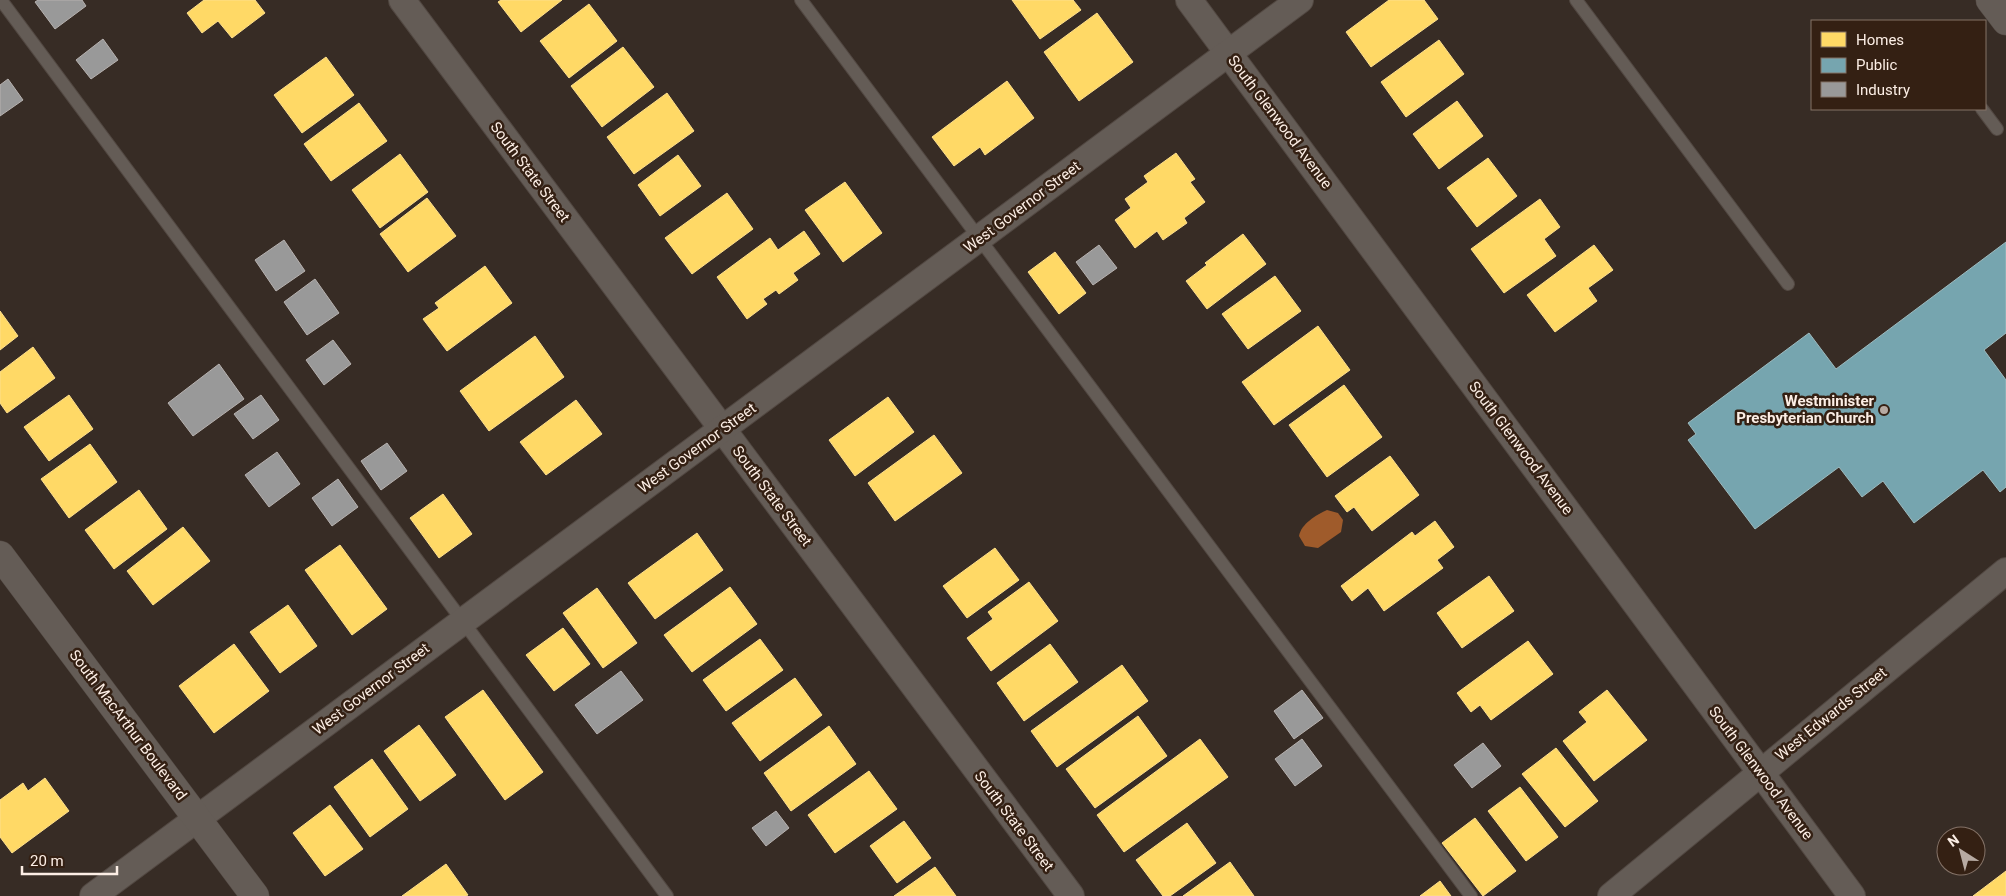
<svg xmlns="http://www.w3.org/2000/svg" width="2006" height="896" font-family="Roboto,sans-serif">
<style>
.water{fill:#9f5b2b}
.homes{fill:#ffd966;stroke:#fedf8c}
.public{fill:#76a5af;stroke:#9ebbbf}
.industry{fill:#999;stroke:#b7b2b0}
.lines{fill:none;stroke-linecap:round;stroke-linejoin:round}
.service-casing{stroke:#524842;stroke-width:14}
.minor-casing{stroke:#524842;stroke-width:28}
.tertiary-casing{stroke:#524842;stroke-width:29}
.secondary-casing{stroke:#524842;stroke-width:29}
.service{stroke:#645c56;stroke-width:12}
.minor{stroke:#645c56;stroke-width:26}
.tertiary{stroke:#645c56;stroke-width:28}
.secondary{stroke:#645c56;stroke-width:28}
.poi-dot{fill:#b7aaa2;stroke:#342013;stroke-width:2}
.labels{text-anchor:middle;stroke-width:5;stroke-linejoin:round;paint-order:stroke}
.street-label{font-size:15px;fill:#fceee5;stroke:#342013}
.poi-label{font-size:15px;font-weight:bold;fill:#fceee5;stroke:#342013;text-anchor:end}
</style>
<rect width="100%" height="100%" fill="#372c25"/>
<path class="water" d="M 1327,510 L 1338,513 L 1343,520 L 1341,532 L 1318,548 L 1305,546 L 1299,536 C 1301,524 1316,515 1327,510 Z"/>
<g class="homes">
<path d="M 204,0 L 255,0 L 265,13 L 232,38 L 218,21 L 202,33 L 187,13 Z"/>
<path d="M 501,0 L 562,0 L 521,32 L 498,2 Z"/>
<path d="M 1012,0 L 1073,0 L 1081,10 L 1040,39 Z"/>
<path d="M 1389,0 L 1424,0 L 1438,19 L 1371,67 L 1346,32 Z"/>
<path d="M 589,4 L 617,41 L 569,78 L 540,41 Z"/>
<path d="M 1097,13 L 1133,62 L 1079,101 L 1044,52 Z"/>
<path d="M 1439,40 L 1464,74 L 1406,117 L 1381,82 Z"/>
<path d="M 623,47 L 654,87 L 602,127 L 571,86 Z"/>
<path d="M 326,57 L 354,95 L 302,133 L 274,95 Z"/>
<path d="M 1007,81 L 1034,118 L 985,155 L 980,147 L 954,166 L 932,137 Z"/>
<path d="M 667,93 L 694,131 L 634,174 L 607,137 Z"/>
<path d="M 1457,101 L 1483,136 L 1439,169 L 1413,134 Z"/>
<path d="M 359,103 L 387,141 L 331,181 L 304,144 Z"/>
<path d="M 1176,153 L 1195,179 L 1190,182 L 1205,202 L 1184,218 L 1187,223 L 1163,240 L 1157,231 L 1135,248 L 1115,220 L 1131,208 L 1125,199 L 1148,182 L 1144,176 Z"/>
<path d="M 400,154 L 428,192 L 380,228 L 352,190 Z"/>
<path d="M 678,155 L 701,186 L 660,216 L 638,185 Z"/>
<path d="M 1488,158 L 1517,196 L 1477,227 L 1447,188 Z"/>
<path d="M 845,182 L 882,233 L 843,262 L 805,210 Z"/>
<path d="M 727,193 L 753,229 L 692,274 L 665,238 Z"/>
<path d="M 427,198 L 456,236 L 408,272 L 380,234 Z"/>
<path d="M 1540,199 L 1560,227 L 1544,239 L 1556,256 L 1504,293 L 1471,249 Z"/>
<path d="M 804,231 L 820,254 L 793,273 L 798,280 L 779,294 L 776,290 L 763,299 L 767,304 L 747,319 L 717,277 L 770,238 L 778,250 Z"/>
<path d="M 1243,234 L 1266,264 L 1207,309 L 1186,281 L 1207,265 L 1205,263 Z"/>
<path d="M 1594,245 L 1613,270 L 1588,288 L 1597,301 L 1555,332 L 1527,295 Z"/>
<path d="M 1055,252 L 1086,293 L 1059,314 L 1028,272 Z"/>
<path d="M 485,266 L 512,303 L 447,351 L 423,319 L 439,308 L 435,303 Z"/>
<path d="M 1275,276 L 1301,311 L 1248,349 L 1222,314 Z"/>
<path d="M 0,311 L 18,336 L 0,350 Z"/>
<path d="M 1318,326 L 1350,370 L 1274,425 L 1242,382 Z"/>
<path d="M 535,336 L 564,377 L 489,431 L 460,391 Z"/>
<path d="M 33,347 L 55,378 L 7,413 L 0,403 L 0,372 Z"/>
<path d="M 1344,385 L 1382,437 L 1327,477 L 1289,425 Z"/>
<path d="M 69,395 L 93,429 L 49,461 L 24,427 Z"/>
<path d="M 888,397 L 914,432 L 855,476 L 829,440 Z"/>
<path d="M 576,400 L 602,434 L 546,475 L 520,442 Z"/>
<path d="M 934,435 L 962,473 L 895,521 L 868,483 Z"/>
<path d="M 90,444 L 117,482 L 69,518 L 41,479 Z"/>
<path d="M 1390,456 L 1419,495 L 1372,531 L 1354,507 L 1347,512 L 1335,496 Z"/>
<path d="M 139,490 L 167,529 L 114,569 L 85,530 Z"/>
<path d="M 443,494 L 472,534 L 439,558 L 410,518 Z"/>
<path d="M 1435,521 L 1454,547 L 1437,560 L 1443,568 L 1384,611 L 1368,588 L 1352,601 L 1341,586 L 1412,532 L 1415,536 Z"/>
<path d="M 183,527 L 210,561 L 153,605 L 127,571 Z"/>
<path d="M 697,533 L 723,570 L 655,619 L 628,583 Z"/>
<path d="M 340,545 L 387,609 L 352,635 L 305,570 Z"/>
<path d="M 995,548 L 1019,580 L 967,618 L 943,586 Z"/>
<path d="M 1489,576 L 1514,611 L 1462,648 L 1437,613 Z"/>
<path d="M 1029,582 L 1058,621 L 991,671 L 967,638 L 993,619 L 988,612 Z"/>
<path d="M 730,587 L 757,624 L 692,672 L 664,635 Z"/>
<path d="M 597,588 L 637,643 L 603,668 L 563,613 Z"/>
<path d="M 288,605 L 317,646 L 280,673 L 250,632 Z"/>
<path d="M 563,628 L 590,664 L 554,691 L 526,655 Z"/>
<path d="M 760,639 L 783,670 L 726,711 L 703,680 Z"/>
<path d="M 1528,641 L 1553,674 L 1491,720 L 1480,705 L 1471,712 L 1457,693 Z"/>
<path d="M 234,644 L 269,691 L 214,733 L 179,686 Z"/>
<path d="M 1050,644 L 1078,682 L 1024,721 L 997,683 Z"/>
<path d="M 1122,665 L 1148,701 L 1057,767 L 1031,731 Z"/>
<path d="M 795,678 L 822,715 L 760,761 L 732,723 Z"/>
<path d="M 483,690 L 543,772 L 505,800 L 445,717 Z"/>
<path d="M 1607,690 L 1647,740 L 1594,781 L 1563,741 L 1587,722 L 1579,712 Z"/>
<path d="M 1138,716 L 1167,756 L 1095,808 L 1066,769 Z"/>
<path d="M 419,725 L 456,775 L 420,801 L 384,751 Z"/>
<path d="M 829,726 L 856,764 L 791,811 L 764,773 Z"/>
<path d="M 1200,739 L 1228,777 L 1124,852 L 1097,815 Z"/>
<path d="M 1556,748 L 1598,801 L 1565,827 L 1522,774 Z"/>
<path d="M 372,759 L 408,809 L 370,837 L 334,787 Z"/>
<path d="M 869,771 L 897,809 L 835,853 L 808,815 Z"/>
<path d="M 45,778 L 69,811 L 12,853 L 0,837 L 0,800 L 23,783 L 28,791 Z"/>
<path d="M 1520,787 L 1558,837 L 1526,861 L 1488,811 Z"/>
<path d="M 330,805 L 363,849 L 325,876 L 293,833 Z"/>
<path d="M 1475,818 L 1516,871 L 1483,896 L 1442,843 Z"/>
<path d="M 904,821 L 931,858 L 897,883 L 870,846 Z"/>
<path d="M 1187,823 L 1216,863 L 1170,896 L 1163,896 L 1136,860 Z"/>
<path d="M 1230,862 L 1254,896 L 1183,896 Z"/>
<path d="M 446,864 L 468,895 L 466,896 L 402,896 Z"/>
<path d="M 935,867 L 956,896 L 894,896 Z"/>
<path d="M 2006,871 L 2006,896 L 1973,896 Z"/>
<path d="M 1440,881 L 1451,896 L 1420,896 Z"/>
</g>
<path class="public" d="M 2006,242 L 2006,333 L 1984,350 L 2006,380 L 2006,487 L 2000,492 L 1983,470 L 1914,523 L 1883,481 L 1862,497 L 1839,467 L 1755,529 L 1688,440 L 1696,434 L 1688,423 L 1809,333 L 1836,369 Z"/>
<g class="industry">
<path d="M 38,0 L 82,0 L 86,6 L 55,29 L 35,2 Z"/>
<path d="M 103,39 L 118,60 L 91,79 L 76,60 Z"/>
<path d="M 8,79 L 23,100 L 0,116 L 0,85 Z"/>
<path d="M 284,240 L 305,271 L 276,291 L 255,260 Z"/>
<path d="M 1099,245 L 1117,268 L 1093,285 L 1076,262 Z"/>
<path d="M 315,279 L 339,313 L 307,335 L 284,302 Z"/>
<path d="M 333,340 L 351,364 L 324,385 L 306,360 Z"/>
<path d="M 219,364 L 244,399 L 193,436 L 168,403 Z"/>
<path d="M 261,395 L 279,420 L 253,439 L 234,414 Z"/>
<path d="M 387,443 L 407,471 L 381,490 L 361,461 Z"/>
<path d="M 277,452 L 300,484 L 269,507 L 245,475 Z"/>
<path d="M 338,479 L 358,507 L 332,526 L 312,498 Z"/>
<path d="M 621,671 L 643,700 L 597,734 L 575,705 Z"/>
<path d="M 1302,690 L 1323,718 L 1294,739 L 1274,711 Z"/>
<path d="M 1302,739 L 1322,766 L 1295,786 L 1275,759 Z"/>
<path d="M 1483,743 L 1501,766 L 1472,788 L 1454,765 Z"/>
<path d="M 776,811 L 789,828 L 766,846 L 752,828 Z"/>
</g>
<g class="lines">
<g class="service-casing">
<g id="service">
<path d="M 1,0 L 667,896"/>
<path d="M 801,0 L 1471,896"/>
<path d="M 1576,0 L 1788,284"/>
<path d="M 1982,109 L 1997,129"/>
</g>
</g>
<g class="minor-casing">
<g id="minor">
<path d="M 402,0 L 1071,896"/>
<path d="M 1189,0 L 1852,896"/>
<path d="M 93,896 L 1300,0"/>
<path d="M 1611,896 L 2006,571"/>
</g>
</g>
<g class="tertiary-casing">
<path id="tertiary" d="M 1990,0 L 2006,21"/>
</g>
<g class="secondary-casing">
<path id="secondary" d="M 0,555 L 255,896"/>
</g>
<use href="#service" class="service"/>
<use href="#minor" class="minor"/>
<use href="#tertiary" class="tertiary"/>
<use href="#secondary" class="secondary"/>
</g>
<circle class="poi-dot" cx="1884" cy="410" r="5"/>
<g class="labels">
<g class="street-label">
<text transform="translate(1280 122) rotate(53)" y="5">South Glenwood Avenue</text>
<text transform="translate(530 172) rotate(53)" y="5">South State Street</text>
<text transform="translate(1022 207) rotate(-37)" y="5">West Governor Street</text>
<text transform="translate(697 448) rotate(-36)" y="5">West Governor Street</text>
<text transform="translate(1521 448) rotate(53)" y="5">South Glenwood Avenue</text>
<text transform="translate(772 496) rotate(53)" y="5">South State Street</text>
<text transform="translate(371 689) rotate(-37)" y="5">West Governor Street</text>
<text transform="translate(1831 714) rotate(-39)" y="5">West Edwards Street</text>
<text transform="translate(128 725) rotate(53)" y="5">South MacArthur Boulevard</text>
<text transform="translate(1761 773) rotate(53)" y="5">South Glenwood Avenue</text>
<text transform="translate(1014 821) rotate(53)" y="5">South State Street</text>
</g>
<g class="poi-label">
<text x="1874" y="406">Westminister<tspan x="1874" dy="17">Presbyterian Church</tspan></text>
</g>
</g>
<rect x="1811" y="20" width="175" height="90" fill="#342013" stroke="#847267"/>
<rect x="1821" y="32" width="25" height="15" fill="#ffd966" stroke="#847267"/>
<text x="1856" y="45" font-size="15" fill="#fceee5">Homes</text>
<rect x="1821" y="58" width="25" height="15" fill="#76a5af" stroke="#847267"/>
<text x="1856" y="70" font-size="15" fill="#fceee5">Public</text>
<rect x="1821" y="82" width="25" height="15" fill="#999999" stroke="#847267"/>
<text x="1856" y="95" font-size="15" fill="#fceee5">Industry</text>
<g transform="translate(1961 851) rotate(324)"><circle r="24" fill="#342013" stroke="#847267"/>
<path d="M0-4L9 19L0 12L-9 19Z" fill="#b7aaa2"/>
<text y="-8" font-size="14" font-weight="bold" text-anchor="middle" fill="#fceee5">N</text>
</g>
<path d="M22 866v8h95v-8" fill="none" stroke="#fceee5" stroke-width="2.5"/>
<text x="30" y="866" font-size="15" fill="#fceee5" stroke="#342013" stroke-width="4" paint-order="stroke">20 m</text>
</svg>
